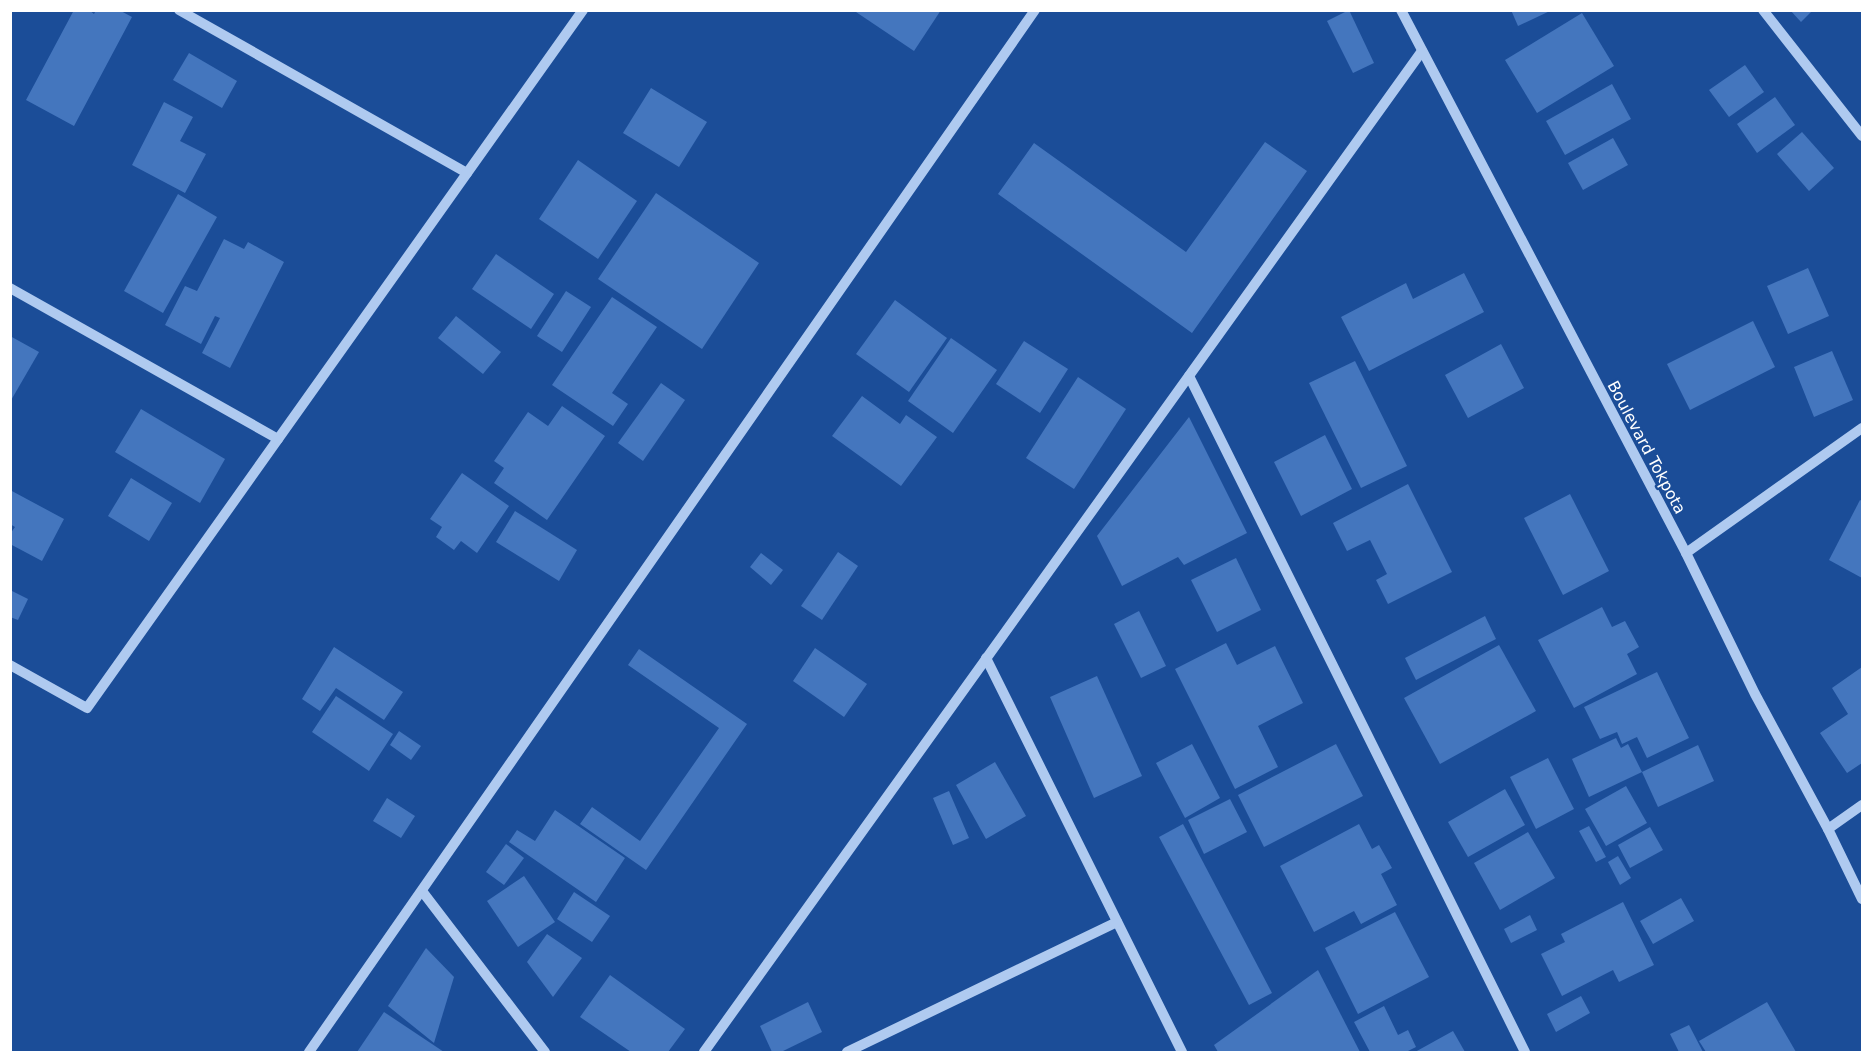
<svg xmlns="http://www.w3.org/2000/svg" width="1873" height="1063" font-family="'DejaVu Sans',sans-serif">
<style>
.building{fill:#4476be}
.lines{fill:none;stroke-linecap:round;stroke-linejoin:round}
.minor{stroke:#afcaf0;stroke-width:10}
.labels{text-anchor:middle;stroke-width:5;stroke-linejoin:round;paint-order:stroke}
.street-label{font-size:16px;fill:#fff;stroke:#1b4d98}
</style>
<rect width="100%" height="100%" fill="#1b4d98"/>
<g class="building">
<path d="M 74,10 L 89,10 L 94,14 L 96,10 L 119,10 L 132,17 L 74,126 L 26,100 Z"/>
<path d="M 853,10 L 941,10 L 914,51 Z"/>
<path d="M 1349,10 L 1374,63 L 1353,73 L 1327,21 Z"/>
<path d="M 1511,10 L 1552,10 L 1518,26 Z"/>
<path d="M 1790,10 L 1813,10 L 1801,22 Z"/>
<path d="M 1582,13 L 1614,66 L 1537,113 L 1505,60 Z"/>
<path d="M 189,53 L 237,81 L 222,108 L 173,80 Z"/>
<path d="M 1745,65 L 1764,92 L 1729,117 L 1709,90 Z"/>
<path d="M 1612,84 L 1631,119 L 1565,155 L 1546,121 Z"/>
<path d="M 651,88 L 707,122 L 679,167 L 623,133 Z"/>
<path d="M 1775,97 L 1795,125 L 1757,153 L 1737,124 Z"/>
<path d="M 164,102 L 193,117 L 180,141 L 206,154 L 185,193 L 132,165 Z"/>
<path d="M 1802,132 L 1834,168 L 1809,191 L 1777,154 Z"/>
<path d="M 1613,138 L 1628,165 L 1583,190 L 1568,163 Z"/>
<path d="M 1265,142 L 1307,171 L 1192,333 L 998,194 L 1034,143 L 1186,252 Z"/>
<path d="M 578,160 L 637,201 L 598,259 L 539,219 Z"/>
<path d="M 656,193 L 759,263 L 702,349 L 598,279 Z"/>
<path d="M 178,194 L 217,217 L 163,313 L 124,291 Z"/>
<path d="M 224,239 L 244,249 L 248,242 L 284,262 L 230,368 L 202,353 L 220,318 L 215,316 L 201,344 L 165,325 L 185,286 L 197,291 Z"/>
<path d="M 496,254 L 554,294 L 531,329 L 472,289 Z"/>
<path d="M 1808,268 L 1829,316 L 1788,334 L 1767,286 Z"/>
<path d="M 1464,273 L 1484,312 L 1369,371 L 1341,317 L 1406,283 L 1413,299 Z"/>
<path d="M 566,291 L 591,307 L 562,352 L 537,336 Z"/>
<path d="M 612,297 L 657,327 L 612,393 L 628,404 L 613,426 L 552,385 Z"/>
<path d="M 895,300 L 947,338 L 909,392 L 856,354 Z"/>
<path d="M 456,316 L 501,352 L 483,374 L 438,338 Z"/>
<path d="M 1753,321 L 1775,367 L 1690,410 L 1667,364 Z"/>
<path d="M 10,336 L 39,352 L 10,402 Z"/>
<path d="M 951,338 L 997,370 L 953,433 L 908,401 Z"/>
<path d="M 1024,341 L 1068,369 L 1040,413 L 996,384 Z"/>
<path d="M 1501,344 L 1524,388 L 1468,418 L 1445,375 Z"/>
<path d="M 1832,351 L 1853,400 L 1814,417 L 1794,367 Z"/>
<path d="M 1355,361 L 1407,466 L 1361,488 L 1309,383 Z"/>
<path d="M 1078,377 L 1126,409 L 1074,489 L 1026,458 Z"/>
<path d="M 661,383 L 685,400 L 643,461 L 618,443 Z"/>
<path d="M 862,396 L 900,424 L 906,415 L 937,437 L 901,486 L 832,436 Z"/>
<path d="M 562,406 L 605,436 L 547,520 L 494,483 L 504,468 L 494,461 L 528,412 L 548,426 Z"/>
<path d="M 141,409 L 225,459 L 200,503 L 115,452 Z"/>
<path d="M 1189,417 L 1247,533 L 1184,565 L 1178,557 L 1122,586 L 1097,536 Z"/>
<path d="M 1325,435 L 1352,489 L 1301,516 L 1274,462 Z"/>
<path d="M 462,473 L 509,506 L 477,553 L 461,541 L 454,550 L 436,537 L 442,527 L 430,519 Z"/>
<path d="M 131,478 L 172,503 L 149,541 L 108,516 Z"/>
<path d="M 1408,484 L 1452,572 L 1388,604 L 1376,580 L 1387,574 L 1370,540 L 1347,551 L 1333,523 Z"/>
<path d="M 10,490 L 64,519 L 42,561 L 10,544 L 10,534 L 15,527 L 10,524 Z"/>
<path d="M 1570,494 L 1609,571 L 1563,595 L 1524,518 Z"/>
<path d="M 1860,500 L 1862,501 L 1862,578 L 1829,560 Z"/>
<path d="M 515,511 L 577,550 L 559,581 L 496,542 Z"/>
<path d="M 838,552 L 858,566 L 822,620 L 801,606 Z"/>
<path d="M 761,553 L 783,570 L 771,585 L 750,567 Z"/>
<path d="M 1236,558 L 1261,610 L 1217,632 L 1191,580 Z"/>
<path d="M 10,590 L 28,599 L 18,620 L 10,617 Z"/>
<path d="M 1602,607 L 1612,627 L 1625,621 L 1639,647 L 1627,654 L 1637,674 L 1574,708 L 1538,640 Z"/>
<path d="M 1139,611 L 1166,666 L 1141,678 L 1114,624 Z"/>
<path d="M 1485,616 L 1496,639 L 1416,680 L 1405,658 Z"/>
<path d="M 1226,643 L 1237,665 L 1275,646 L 1303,703 L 1258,726 L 1278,767 L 1235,789 L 1175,669 Z"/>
<path d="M 1499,645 L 1536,711 L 1440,764 L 1404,698 Z"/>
<path d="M 334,647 L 403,692 L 384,720 L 336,688 L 320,711 L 302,699 Z"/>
<path d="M 815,648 L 867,684 L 844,717 L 793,681 Z"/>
<path d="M 639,649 L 747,724 L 646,870 L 580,824 L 592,807 L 640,841 L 719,728 L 628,665 Z"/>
<path d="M 1862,667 L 1862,763 L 1847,773 L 1820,733 L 1848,714 L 1832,688 Z"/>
<path d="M 1657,672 L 1689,738 L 1647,758 L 1637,737 L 1622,744 L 1617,732 L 1600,739 L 1584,707 Z"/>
<path d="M 1097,676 L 1142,776 L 1094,798 L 1050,697 Z"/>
<path d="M 336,696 L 393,734 L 369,771 L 312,732 Z"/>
<path d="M 399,731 L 421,746 L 411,760 L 390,745 Z"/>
<path d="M 1616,738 L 1621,748 L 1628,744 L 1642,772 L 1589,797 L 1572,759 Z"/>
<path d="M 1192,744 L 1220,798 L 1185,818 L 1156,763 Z"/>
<path d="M 1336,744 L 1363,796 L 1264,847 L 1238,795 Z"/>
<path d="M 1698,745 L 1714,781 L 1658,807 L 1642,772 Z"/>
<path d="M 1548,758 L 1574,809 L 1536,829 L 1510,777 Z"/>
<path d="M 995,762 L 1026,816 L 986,839 L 956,785 Z"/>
<path d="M 1626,786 L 1647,823 L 1606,846 L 1585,809 Z"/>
<path d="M 1505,789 L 1525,825 L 1468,857 L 1448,822 Z"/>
<path d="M 949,791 L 969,838 L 953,845 L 933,798 Z"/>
<path d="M 387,798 L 415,816 L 401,838 L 373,821 Z"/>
<path d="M 1230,799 L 1247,832 L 1204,854 L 1188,820 Z"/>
<path d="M 555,810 L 625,858 L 596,902 L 509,842 L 517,830 L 535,841 Z"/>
<path d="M 1183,824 L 1272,993 L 1249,1005 L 1159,837 Z"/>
<path d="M 1359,824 L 1372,849 L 1379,845 L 1392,868 L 1381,874 L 1397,905 L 1361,924 L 1354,911 L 1314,932 L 1280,866 Z"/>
<path d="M 1589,826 L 1606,857 L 1596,862 L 1579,831 Z"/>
<path d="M 1650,827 L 1663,850 L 1630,868 L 1618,845 Z"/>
<path d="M 1528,832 L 1555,878 L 1500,910 L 1474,863 Z"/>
<path d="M 506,844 L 524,858 L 504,885 L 486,872 Z"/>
<path d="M 1618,856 L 1631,878 L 1620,885 L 1608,862 Z"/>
<path d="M 524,876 L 555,922 L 518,947 L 487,901 Z"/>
<path d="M 574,892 L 610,916 L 592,942 L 557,919 Z"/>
<path d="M 1681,898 L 1694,921 L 1653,944 L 1640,921 Z"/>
<path d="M 1623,902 L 1654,965 L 1619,982 L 1613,970 L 1562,996 L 1541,954 L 1565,942 L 1561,934 Z"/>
<path d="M 1395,912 L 1429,977 L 1358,1014 L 1325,948 Z"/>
<path d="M 1530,915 L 1537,930 L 1511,943 L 1504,929 Z"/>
<path d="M 547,934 L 582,958 L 553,997 L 527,962 Z"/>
<path d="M 426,948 L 454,977 L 434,1043 L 388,1006 Z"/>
<path d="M 1318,970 L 1360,1052 L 1218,1052 L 1214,1045 Z"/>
<path d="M 610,975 L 685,1029 L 668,1052 L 631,1052 L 580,1017 Z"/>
<path d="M 1581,996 L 1590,1013 L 1556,1032 L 1547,1014 Z"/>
<path d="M 808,1002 L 822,1032 L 781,1052 L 772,1052 L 760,1026 Z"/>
<path d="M 1767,1002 L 1796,1052 L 1706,1052 L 1699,1041 Z"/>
<path d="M 1384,1006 L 1398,1035 L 1408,1030 L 1416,1047 L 1406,1052 L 1370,1052 L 1354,1022 Z"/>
<path d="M 384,1012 L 444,1052 L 357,1052 Z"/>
<path d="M 1689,1025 L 1703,1052 L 1679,1052 L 1670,1034 Z"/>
<path d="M 1453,1031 L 1465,1052 L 1415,1052 Z"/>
</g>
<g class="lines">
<g class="minor">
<path d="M 179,10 L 467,173"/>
<path d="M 1401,10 L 1686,553 L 1755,694 L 1828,829 L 1862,899"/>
<path d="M 1763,10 L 1862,136"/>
<path d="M 10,288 L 278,439"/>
<path d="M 1189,376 L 1525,1052"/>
<path d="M 1686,553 L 1862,428"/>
<path d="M 986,658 L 1182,1052"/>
<path d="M 10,665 L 87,708 L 583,10"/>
<path d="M 1828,829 L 1862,805"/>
<path d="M 422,891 L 545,1052"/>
<path d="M 309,1052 L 1035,10"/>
<path d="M 704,1052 L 1422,51"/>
<path d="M 847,1052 L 1117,922"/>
</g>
</g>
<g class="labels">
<g class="street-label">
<text transform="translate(1647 447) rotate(62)" y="6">Boulevard Tokpota</text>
</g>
</g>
<rect width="1873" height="1063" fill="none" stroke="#ffffff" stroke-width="24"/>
</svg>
